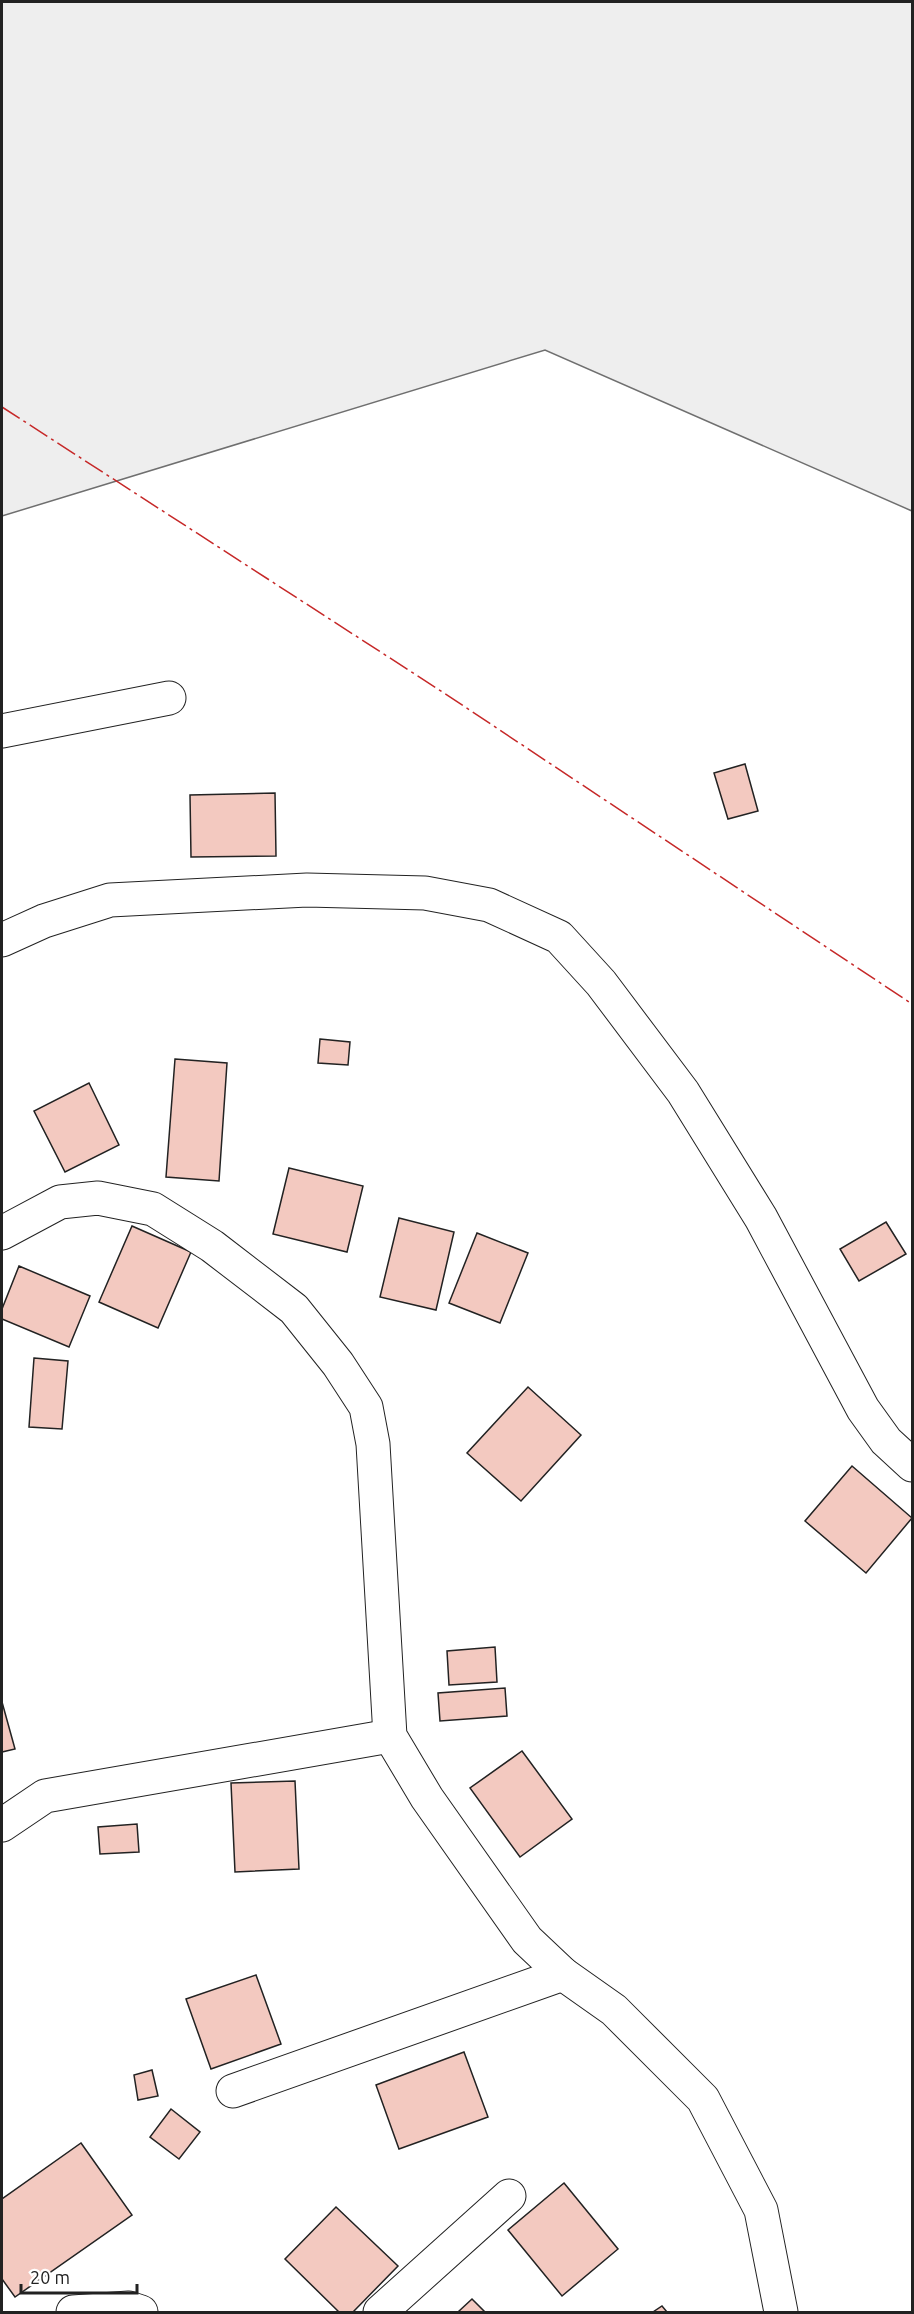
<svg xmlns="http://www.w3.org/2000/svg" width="914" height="2314" font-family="Ubuntu,sans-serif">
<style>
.green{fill:#eee;stroke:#6f6f6f;stroke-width:1.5}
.building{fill:#f3c9c0;stroke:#222;stroke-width:1.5}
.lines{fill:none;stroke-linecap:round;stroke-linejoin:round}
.minor-casing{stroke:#222;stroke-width:35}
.minor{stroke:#fff;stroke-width:33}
.power{stroke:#c62828;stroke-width:1.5;stroke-dasharray:21 4.5 3 4.5;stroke-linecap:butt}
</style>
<rect width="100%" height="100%" fill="#fff"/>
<path class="green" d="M 2,2 L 912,2 L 912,511 L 545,350 L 2,516 Z"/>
<g class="building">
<path d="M 745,764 L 758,811 L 728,819 L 714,773 Z"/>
<path d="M 275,793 L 276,856 L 191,857 L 190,795 Z"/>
<path d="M 320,1039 L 350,1042 L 348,1065 L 318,1063 Z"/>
<path d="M 175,1059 L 227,1063 L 219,1181 L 166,1177 Z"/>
<path d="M 89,1083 L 119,1145 L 65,1172 L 34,1111 Z"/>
<path d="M 289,1168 L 363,1186 L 347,1252 L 273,1234 Z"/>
<path d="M 399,1218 L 454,1232 L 436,1310 L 380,1297 Z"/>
<path d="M 886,1222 L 906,1254 L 859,1281 L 840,1249 Z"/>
<path d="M 132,1226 L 191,1252 L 158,1328 L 99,1302 Z"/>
<path d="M 477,1233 L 528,1253 L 500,1323 L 449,1303 Z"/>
<path d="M 19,1266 L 90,1296 L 69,1347 L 2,1319 L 2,1309 Z"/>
<path d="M 34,1358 L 68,1361 L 62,1429 L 29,1427 Z"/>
<path d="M 528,1387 L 581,1435 L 521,1501 L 467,1453 Z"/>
<path d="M 852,1466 L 912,1518 L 866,1573 L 805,1521 Z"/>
<path d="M 495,1647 L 497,1682 L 449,1685 L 447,1651 Z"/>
<path d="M 505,1688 L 507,1716 L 440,1721 L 438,1693 Z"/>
<path d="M 2,1702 L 15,1749 L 2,1752 Z"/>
<path d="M 522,1751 L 572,1819 L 520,1857 L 470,1788 Z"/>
<path d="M 295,1781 L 299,1869 L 235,1872 L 231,1783 Z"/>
<path d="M 137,1824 L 139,1852 L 100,1854 L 98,1827 Z"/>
<path d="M 256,1975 L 281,2044 L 211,2069 L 186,1999 Z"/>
<path d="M 464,2052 L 488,2117 L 399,2149 L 376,2085 Z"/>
<path d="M 152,2070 L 158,2096 L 138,2100 L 134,2075 Z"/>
<path d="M 171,2109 L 200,2132 L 179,2159 L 150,2137 Z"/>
<path d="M 81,2143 L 132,2215 L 15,2297 L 2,2279 L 2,2199 Z"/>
<path d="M 564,2183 L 618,2249 L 562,2296 L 508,2230 Z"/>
<path d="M 336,2207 L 398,2266 L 353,2312 L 339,2312 L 285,2259 Z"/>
<path d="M 472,2299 L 485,2312 L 458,2312 Z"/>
<path d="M 662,2306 L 667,2312 L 653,2312 Z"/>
</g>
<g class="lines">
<g class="minor-casing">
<g id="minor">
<path d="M 2,731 L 169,698"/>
<path d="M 2,940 L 44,921 L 110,900 L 307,890 L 425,893 L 489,905 L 559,937 L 601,983 L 683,1092 L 761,1218 L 863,1409 L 886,1441 L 912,1465"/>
<path d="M 2,1233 L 60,1202 L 98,1198 L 153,1209 L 212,1246 L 294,1309 L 338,1364 L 366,1407 L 373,1444 L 390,1736 L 427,1798 L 527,1940 L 563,1974 L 614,2010 L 703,2099 L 761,2210 L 781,2312"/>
<path d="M 2,1825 L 45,1796 L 390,1736"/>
<path d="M 233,2091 L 563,1974"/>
<path d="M 73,2312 L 129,2308 L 141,2312"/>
<path d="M 380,2312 L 509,2196"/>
</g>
</g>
<use href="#minor" class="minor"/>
<path class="power" d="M 2,407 L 444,693 L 912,1004"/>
</g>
<rect width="914" height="2314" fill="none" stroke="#222222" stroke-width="6"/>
<path d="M21 2284v9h116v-9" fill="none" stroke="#222222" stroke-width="3"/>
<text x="30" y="2284" font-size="18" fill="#222222" stroke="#ffffff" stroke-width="4.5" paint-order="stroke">20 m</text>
</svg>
